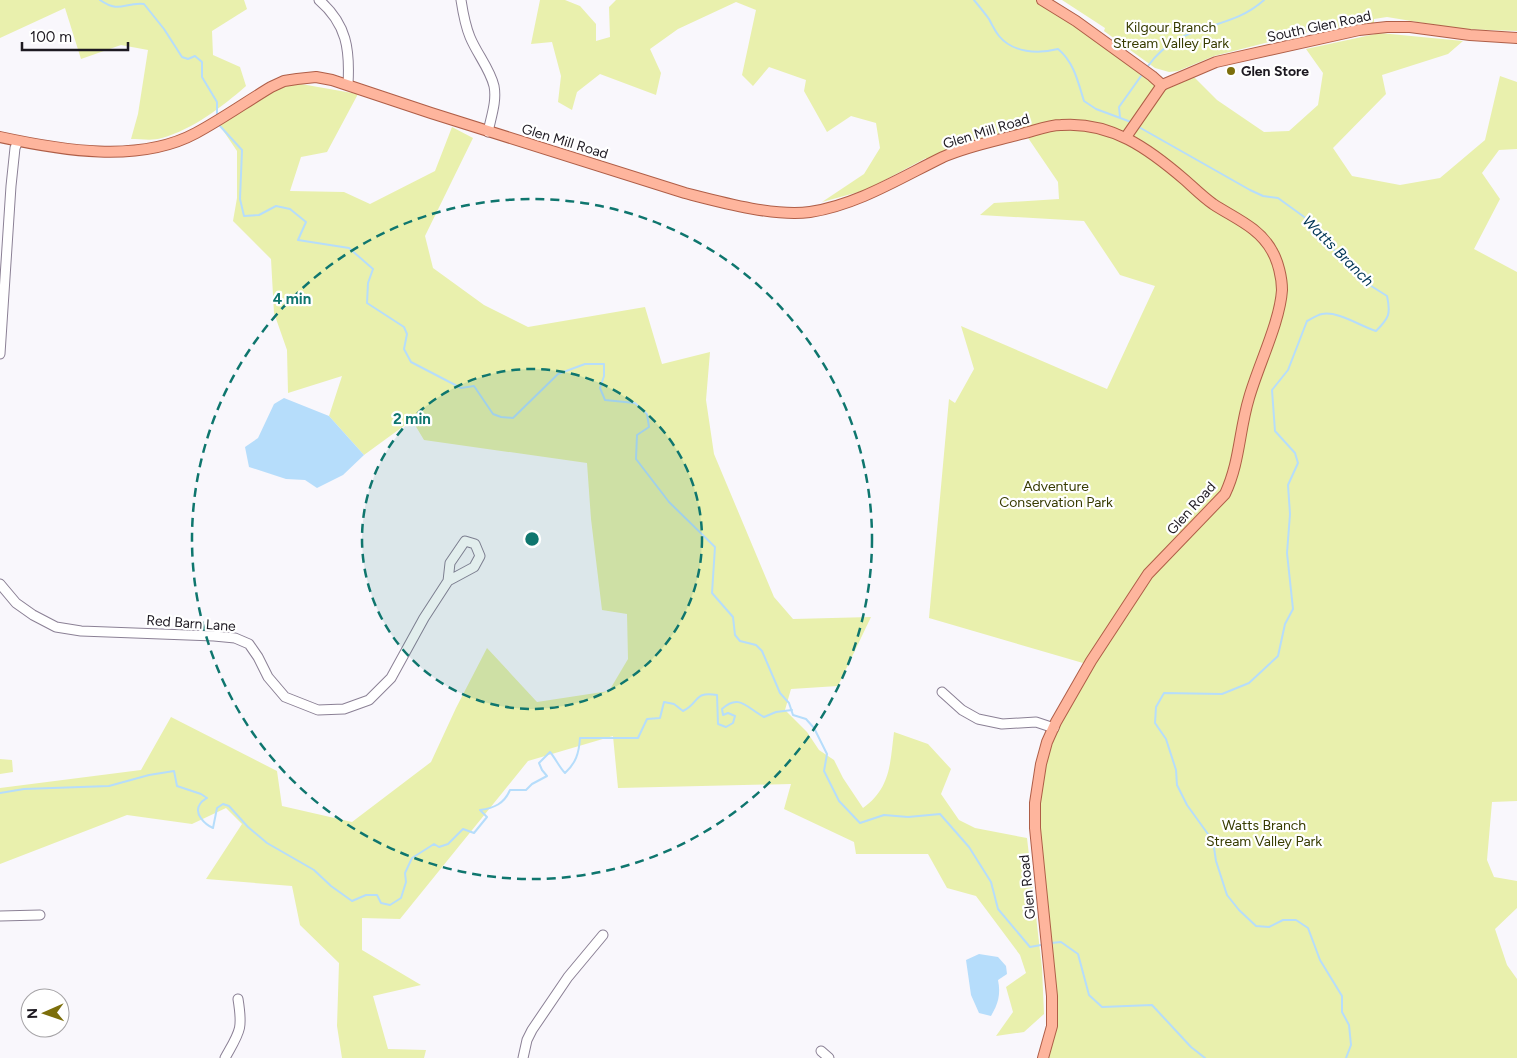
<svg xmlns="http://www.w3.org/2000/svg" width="1517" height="1058" font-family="Figtree,sans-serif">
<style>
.green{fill:#e9f0ad}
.water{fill:#b6ddfb}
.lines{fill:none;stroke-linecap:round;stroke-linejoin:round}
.stream{stroke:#b6ddfb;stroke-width:2}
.minor-casing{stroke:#8b8095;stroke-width:11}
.major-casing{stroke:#af5e47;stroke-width:12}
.minor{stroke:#fff;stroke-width:9}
.major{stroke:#feb59d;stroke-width:10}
.ring{fill:none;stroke:#0f766e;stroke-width:2.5;stroke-dasharray:9 6}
.poi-dot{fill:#7c6e0b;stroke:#fff;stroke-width:2}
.labels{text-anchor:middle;stroke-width:4.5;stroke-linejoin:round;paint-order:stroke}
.street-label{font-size:14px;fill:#1d1921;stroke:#fff}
.park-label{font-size:14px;fill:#373b00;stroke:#fff}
.poi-label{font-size:14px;font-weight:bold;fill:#1d1921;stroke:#fff;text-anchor:start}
.water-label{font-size:15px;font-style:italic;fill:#003555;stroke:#fff}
.centre{fill:#0f766e;stroke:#fff;stroke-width:2.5}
.ring-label{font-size:15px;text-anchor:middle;font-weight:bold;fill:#0f766e;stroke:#fff;stroke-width:4.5;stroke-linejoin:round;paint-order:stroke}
</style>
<rect width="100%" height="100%" fill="#f9f7fc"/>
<g class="green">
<path d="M 0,0 L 244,0 L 247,9 L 212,31 L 213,55 L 240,67 L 246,86 C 222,107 193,129 162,138 C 153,141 141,139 131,139 L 138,114 L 148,50 L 121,45 L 81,59 L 65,8 L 0,38 Z"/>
<path d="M 540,0 L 565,0 L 580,6 L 596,24 L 596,41 L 610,37 L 609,7 L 616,0 L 1042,0 L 1162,85 L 1190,73 L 1217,100 L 1264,132 L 1289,131 L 1318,105 L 1323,73 L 1306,49 L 1380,33 L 1463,41 L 1448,54 L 1382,75 L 1386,94 L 1333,148 L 1352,176 L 1400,185 L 1440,178 L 1485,140 L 1500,76 L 1517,82 L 1517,149 L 1499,150 L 1482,173 L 1500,199 L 1474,249 L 1517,272 L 1517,801 L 1492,802 L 1487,860 L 1494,877 L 1517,881 L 1517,908 L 1495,929 L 1507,965 L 1517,979 L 1517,1058 L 1043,1058 L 1052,1026 L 1038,886 L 1029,819 L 1036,779 L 1047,742 L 1149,566 L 1083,663 L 929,618 L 949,399 L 955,403 L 974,369 L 961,326 L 1107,389 L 1155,286 L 1120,275 L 1084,221 L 980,215 L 994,203 L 1059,199 L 1058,182 L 1024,132 L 926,163 L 926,158 L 866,190 L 822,202 L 864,174 L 880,148 L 876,123 L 851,116 L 827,132 L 804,91 L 806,80 L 769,67 L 753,86 L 742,75 L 756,10 L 736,2 L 678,29 L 650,49 L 661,73 L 656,95 L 600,74 L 577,92 L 572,110 L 558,102 L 561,76 L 552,42 L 531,44 Z"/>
<path d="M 1062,0 L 1517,0 L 1517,31 L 1460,29 L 1387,17 L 1374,19 L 1374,23 L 1337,28 L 1336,25 L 1214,56 L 1178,71 L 1169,72 L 1155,68 L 1104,31 L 1105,28 Z"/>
<path d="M 284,81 L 358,94 L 327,152 L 301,157 L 290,191 L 344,192 L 370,204 L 435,171 L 452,127 L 473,138 L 425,236 L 433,268 L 484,305 L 528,327 L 645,307 L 662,364 L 710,352 L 706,400 L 714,454 L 774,597 L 793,619 L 871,617 L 838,686 L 791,689 L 785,710 L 807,732 L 819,750 L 834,760 L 843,778 L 863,808 C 891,788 890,763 894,732 L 928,744 L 951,769 L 941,794 L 959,820 L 975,828 L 1027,838 L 1042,968 L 1044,1014 L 1024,1032 L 996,1036 L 1013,1012 L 1006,987 L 1026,973 L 1020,955 L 976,896 L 947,888 L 928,854 L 856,854 L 854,842 L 784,809 L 791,784 L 618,788 L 613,736 L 528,761 L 400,919 L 362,918 L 362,950 L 421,985 L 373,996 L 388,1049 L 426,1050 L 424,1058 L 342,1058 L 337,1026 L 339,963 L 300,925 L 292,886 L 206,879 L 242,824 L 226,808 L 192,824 L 127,815 L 0,864 L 0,788 L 141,770 L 171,717 L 277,771 L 282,806 L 352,822 L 431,762 L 456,708 L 487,648 L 537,702 L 609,691 L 628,659 L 627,614 L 602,610 L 591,519 L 587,463 L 424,440 L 412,420 L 364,455 L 329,416 L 342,376 L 288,393 L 287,350 L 274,313 L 271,259 L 233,221 L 237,198 L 237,151 L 216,120 Z"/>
<path d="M 0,759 L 12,760 L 13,772 L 0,774 Z"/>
</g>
<g class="water">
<path d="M 284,398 L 329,416 L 364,455 L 343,475 L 317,488 L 305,480 L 286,479 L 249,467 L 245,447 L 258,438 L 274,404 Z"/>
<path d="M 979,954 L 998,957 L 1006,966 L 1007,974 L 998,980 C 1001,995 998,1004 991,1016 L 979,1013 L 971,995 L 966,960 Z"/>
</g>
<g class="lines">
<g class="stream">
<path d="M 100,0 C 120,14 124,2 144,4 L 164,29 L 182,57 L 188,59 L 195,56 L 202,62 L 202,77 L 217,102 L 217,114"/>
<path d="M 974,0 C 979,6 984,12 989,19 C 992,25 995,31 999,36 C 1013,53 1038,54 1058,49 C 1074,62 1078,82 1084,101 L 1096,109 L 1131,122"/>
<path d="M 1148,66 C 1181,20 1228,33 1264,0"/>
<path d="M 1120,117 L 1119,107 L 1141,76"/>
<path d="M 220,126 L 242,150 L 240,199 L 244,216 L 259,215 L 276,206 L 290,209 L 306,222 L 298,240 L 349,248 L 373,269 L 368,283 L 367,303 L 404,327 L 407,334 L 404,349 L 411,362 L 461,388 L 474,386 L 493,414 L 501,417 L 513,418 L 558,374 L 585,364 L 604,364 L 604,376 L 600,388 L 605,400 L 635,403 L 647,414 L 649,427 L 637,435 L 636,459 L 669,502 L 715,547 L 712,593 L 733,617 L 735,635 L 740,641 L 756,645 L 762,651 L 780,693 L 789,703 L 793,715 L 806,719 L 814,728 L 827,754 L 824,771 L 839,801 L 860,823 L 884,815 L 908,817 L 940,814 L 969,847 L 991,882 L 998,909 L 1030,947 L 1041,945"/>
<path d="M 1137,126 L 1250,190 L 1263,196 L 1278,198 L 1307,219 L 1334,250 L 1354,265 L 1368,284 L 1387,296 C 1391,314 1389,318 1376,331 C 1360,326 1338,311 1322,314 C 1317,315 1311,319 1307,321 L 1288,370 L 1272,390 L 1275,431 L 1295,453 L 1298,463 L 1288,485 L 1290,514 L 1287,553 L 1293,609 L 1285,624 L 1278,656 L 1249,683 L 1222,694 L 1164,693 L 1156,707 L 1155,723 L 1166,739 L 1176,770 L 1177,785 L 1187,805 L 1213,841 L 1216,861 L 1227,895 L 1239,910 L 1256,926 L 1269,927 L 1283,920 L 1296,920 L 1308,928 L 1320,960 L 1342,996 L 1342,1012 L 1349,1025 L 1351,1045 L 1346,1058"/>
<path d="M 0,793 L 24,789 L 109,786 L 149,775 L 174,771 L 177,786 L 201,794 L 207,798 C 204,800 201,801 200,804 C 193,814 206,825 213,828 L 217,808 L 223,804 L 229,806 L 248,827 L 267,843 L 314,870 L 331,886 L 352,901 L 366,895 L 377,895 L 381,903 L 390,905 L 401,898 L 406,882 L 405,873 L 412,858 L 434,844 L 439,847 L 448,844 L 463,829 L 474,833 L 487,817 L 480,810 C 494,808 504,804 510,790 L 526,790 L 532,784 L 547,776 L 542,770 L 539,763 L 550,752 C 556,759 559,767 565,773 C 576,763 579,753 580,738 L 638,738 L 647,719 L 660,718 L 664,702 L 674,704 L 683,711 C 700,703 693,691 717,695 L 718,724 L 726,727 L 733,723 L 735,716 L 728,713 L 723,715 L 722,709 C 739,693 747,708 764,717 L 776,712 L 792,710"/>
<path d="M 1051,943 L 1061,942 L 1078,954 L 1089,995 L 1102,1007 L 1152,1005 L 1191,1047 L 1205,1058"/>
</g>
<g class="minor-casing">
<g id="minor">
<path d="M 319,0 C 347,24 350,50 348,84"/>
<path d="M 461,0 C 463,13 465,25 470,37 C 477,54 490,69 494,86 C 497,101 491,117 488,132"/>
<path d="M 0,354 L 11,186 L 15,148 L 18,141"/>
<path d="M 0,584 L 16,603 L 33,615 L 56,627 L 81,631 L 214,636 L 235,638 L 249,644 L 258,657 L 268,677 L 285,697 L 318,710 L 344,709 L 369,700 L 391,678 L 424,618 L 448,581 L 450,563 L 465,541 L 475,544 L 480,556 L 474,567 L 448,581"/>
<path d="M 942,692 L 962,710 L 978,719 L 1002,724 L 1036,722 L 1054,728"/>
<path d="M 0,916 L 40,915"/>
<path d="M 821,1051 L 829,1058"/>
<path d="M 225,1058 C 240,1031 243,1030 238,999"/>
<path d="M 523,1058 L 527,1040 L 532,1030 L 568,977 L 603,935"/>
</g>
</g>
<g class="major-casing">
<g id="major">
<path d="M 1042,0 L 1076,21 L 1152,76 L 1162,85"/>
<path d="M 1162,85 L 1216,62 L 1359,30 L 1387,27 L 1410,27 L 1470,35 L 1517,38"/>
<path d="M 0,137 C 60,150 139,164 196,133 C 222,119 246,102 271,87 L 284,81 L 297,79 L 316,77 L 332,80 L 431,113 L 685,193 C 720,202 774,217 810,212 C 857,205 900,178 943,157 C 968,146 995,141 1021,134 C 1034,131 1048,125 1061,125 C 1111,121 1149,149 1185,180 C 1194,188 1203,197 1213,204 C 1234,218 1259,227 1272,251 C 1278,261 1282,278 1282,290 C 1280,322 1258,366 1249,398 C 1239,431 1240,462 1225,494 L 1148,574 L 1091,661 L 1056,722 L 1047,742 L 1041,764 L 1035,803 L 1035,828 L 1052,996 L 1052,1026 L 1043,1058"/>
<path d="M 1126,137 L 1162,85"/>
</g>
</g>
<use href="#minor" class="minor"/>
<use href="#major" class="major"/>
</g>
<circle cx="532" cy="539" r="170" fill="#0f766e" fill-opacity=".12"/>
<g class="ring">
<circle cx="532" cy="539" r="170"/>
<circle cx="532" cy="539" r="340"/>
</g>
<circle class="poi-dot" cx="1231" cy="71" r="5"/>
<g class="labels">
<g class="street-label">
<text transform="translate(1319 26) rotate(-12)" y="5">South Glen Road</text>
<text transform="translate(986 131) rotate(-17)" y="5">Glen Mill Road</text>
<text transform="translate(565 141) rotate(17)" y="5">Glen Mill Road</text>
<text transform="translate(1191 508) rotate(-48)" y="5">Glen Road</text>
<text transform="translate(191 623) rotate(4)" y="5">Red Barn Lane</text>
<text transform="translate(1027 887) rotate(-96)" y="5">Glen Road</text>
</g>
<g class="park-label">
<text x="1171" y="32">Kilgour Branch<tspan x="1171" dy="16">Stream Valley Park</tspan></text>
<text x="1056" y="491">Adventure<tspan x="1056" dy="16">Conservation Park</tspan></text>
<text x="1264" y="830">Watts Branch<tspan x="1264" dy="16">Stream Valley Park</tspan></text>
</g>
<g class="poi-label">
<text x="1241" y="76">Glen Store</text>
</g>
<g class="water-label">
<text transform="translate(1338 251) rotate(45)" y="5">Watts Branch</text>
</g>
</g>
<circle cx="532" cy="539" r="8" class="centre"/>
<g class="ring-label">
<text x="292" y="304">4 min</text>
<text x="412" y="424">2 min</text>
</g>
<g transform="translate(45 1013) rotate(268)"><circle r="24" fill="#ffffff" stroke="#a5a3a6"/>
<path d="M0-4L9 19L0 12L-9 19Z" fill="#7c6e0b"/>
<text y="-8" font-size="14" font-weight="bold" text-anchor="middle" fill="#1d1921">N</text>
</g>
<path d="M22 42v8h106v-8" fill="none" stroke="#1d1921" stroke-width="2.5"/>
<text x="30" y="42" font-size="15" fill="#1d1921" stroke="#ffffff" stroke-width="4" paint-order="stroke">100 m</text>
</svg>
